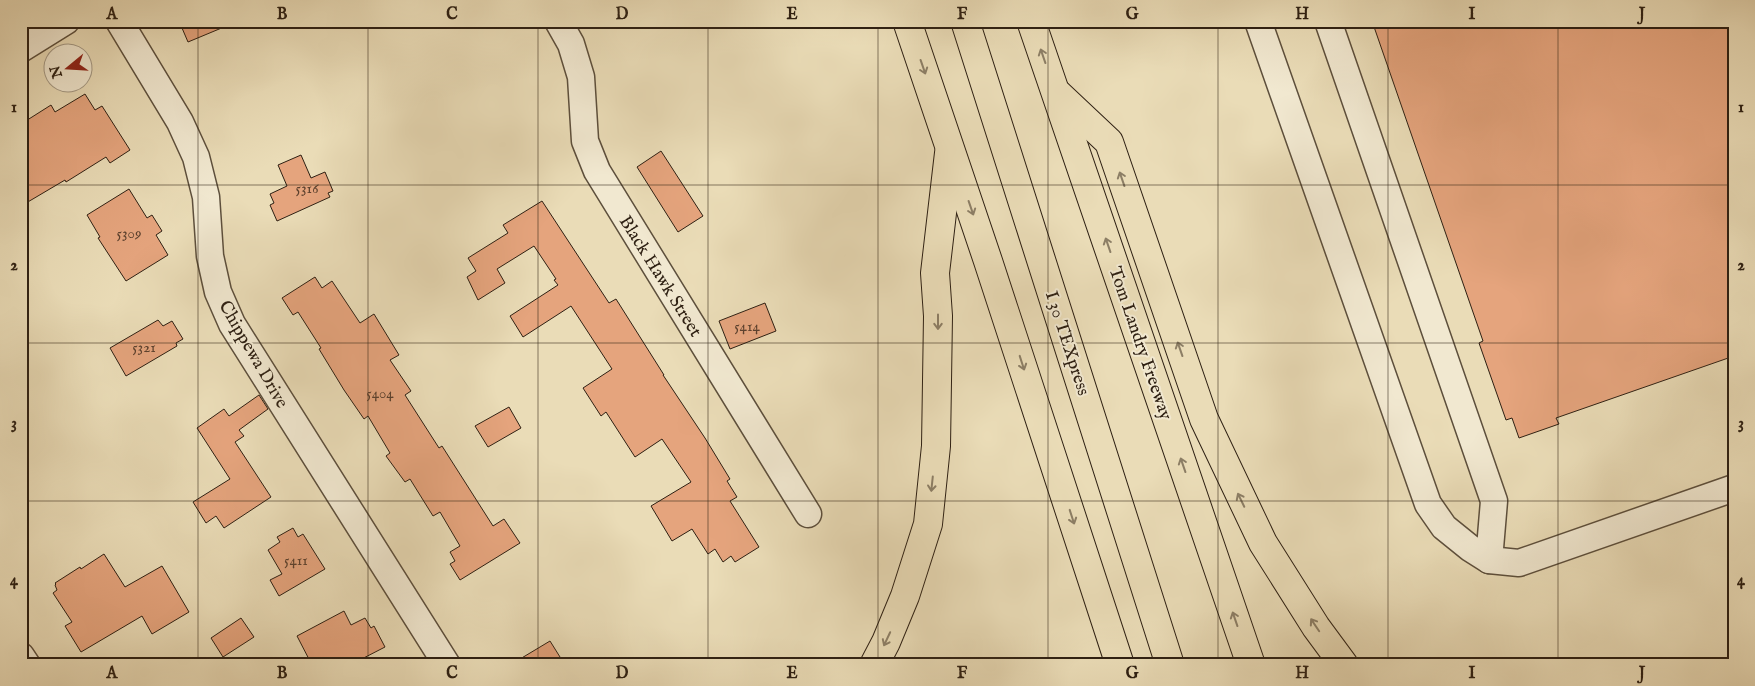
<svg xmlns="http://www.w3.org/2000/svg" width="1755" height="686" font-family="'IM FELL English',serif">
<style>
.building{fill:#e5a47d;stroke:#2e2013}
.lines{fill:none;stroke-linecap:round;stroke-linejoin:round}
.minor-casing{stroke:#5d4f3c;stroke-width:29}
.highway-casing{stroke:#2e2013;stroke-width:30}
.minor{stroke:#f1e8d0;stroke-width:26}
.highway{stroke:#eadcb7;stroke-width:28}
.oneway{stroke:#8c7e65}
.grid{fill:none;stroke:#2e2013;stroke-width:1;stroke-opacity:0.55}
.labels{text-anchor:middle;stroke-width:4;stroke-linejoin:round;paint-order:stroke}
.number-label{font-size:15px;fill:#5c412e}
.street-label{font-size:18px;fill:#2e2013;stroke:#f1e8d0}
.neatline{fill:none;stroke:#2e2013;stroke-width:2}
.grid-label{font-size:16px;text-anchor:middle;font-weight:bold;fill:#2e2013}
</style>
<rect width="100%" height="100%" fill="#eadcb7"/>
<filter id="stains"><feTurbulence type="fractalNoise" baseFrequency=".004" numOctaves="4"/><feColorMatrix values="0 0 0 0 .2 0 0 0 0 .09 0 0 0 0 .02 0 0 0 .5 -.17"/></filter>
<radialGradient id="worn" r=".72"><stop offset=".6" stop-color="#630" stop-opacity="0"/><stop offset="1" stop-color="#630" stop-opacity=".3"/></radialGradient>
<g class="building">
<path d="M 179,21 L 236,21 L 236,22 L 188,42 Z"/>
<path d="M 1372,21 L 1734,21 L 1734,356 L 1556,418 L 1559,424 L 1519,438 L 1512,418 L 1506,420 L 1479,343 L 1483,341 Z"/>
<path d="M 85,94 L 95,110 L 102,106 L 130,150 L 110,163 L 106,157 L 66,182 L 65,180 L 21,206 L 21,124 L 51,105 L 55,112 Z"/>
<path d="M 661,151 L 703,216 L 678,232 L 637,167 Z"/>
<path d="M 301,155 L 311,178 L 325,172 L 333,191 L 328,193 L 330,197 L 277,221 L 270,205 L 274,203 L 270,194 L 287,186 L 278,165 Z"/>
<path d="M 129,189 L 147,218 L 152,215 L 162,231 L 156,235 L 168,255 L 126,281 L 98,238 L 100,237 L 87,215 Z"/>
<path d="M 542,201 L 609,303 L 616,299 L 664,375 L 663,375 L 705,438 L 730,479 L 727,481 L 737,497 L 730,501 L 759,547 L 735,562 L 731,556 L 723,562 L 715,549 L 708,554 L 692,529 L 672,541 L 651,506 L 691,482 L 662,439 L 635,457 L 606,412 L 601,416 L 583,388 L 612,369 L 571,306 L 523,337 L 510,316 L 558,285 L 554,280 L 556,279 L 534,246 L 497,269 L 505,283 L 478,300 L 467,277 L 476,271 L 468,258 L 508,233 L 503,225 Z"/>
<path d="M 315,277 L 322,288 L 332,281 L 360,323 L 374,314 L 399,355 L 390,360 L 411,391 L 405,395 L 439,448 L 442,446 L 493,526 L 504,519 L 520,543 L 460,580 L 450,564 L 455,561 L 450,552 L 460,546 L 440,512 L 433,516 L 410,479 L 405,482 L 386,456 L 390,453 L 368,416 L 364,419 L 344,390 L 319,349 L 321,348 L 298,312 L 293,315 L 282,298 Z"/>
<path d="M 765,303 L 776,331 L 730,349 L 719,321 Z"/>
<path d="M 158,320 L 163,326 L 172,321 L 183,339 L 176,343 L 177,346 L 126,376 L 110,348 Z"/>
<path d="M 259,395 L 268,409 L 239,430 L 244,436 L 235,442 L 271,497 L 224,528 L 216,516 L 206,523 L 193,502 L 230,479 L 197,428 L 224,409 L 229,416 Z"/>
<path d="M 509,407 L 521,428 L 488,447 L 475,426 Z"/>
<path d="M 293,528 L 298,537 L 303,534 L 325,569 L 279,596 L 270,580 L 282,574 L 268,550 L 280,542 L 277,537 Z"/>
<path d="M 104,554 L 125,587 L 162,566 L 189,612 L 152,634 L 142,616 L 81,652 L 65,626 L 72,622 L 53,593 L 57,590 L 55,585 L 56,584 L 55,583 L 80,567 L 81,569 Z"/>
<path d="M 344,611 L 351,625 L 365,618 L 371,628 L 374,626 L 385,647 L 350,665 L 312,665 L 297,636 Z"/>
<path d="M 241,618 L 254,637 L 223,657 L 211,638 Z"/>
<path d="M 550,641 L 565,665 L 510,665 Z"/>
</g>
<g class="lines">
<g class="minor-casing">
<g id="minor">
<path d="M 119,21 L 180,122 L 196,157 L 206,197 L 210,256 L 218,292 L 232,324 L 447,665"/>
<path d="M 558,21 L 571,44 L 581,77 L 585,141 L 597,171 L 808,514"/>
<path d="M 1258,21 L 1428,504 L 1444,527 L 1470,548 L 1489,560 L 1519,563 L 1734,488"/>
<path d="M 1328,21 L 1494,501 L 1489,560"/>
<path d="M 21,49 L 66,21"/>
<path d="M 21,656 L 27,665"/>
</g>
</g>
<g class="highway-casing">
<g id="highway">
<path d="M 907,21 L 988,261 L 1120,665"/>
<path d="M 965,21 L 1170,665"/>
<path d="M 1031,21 L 1251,665"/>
<path d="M 1058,94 L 1109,142 L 1204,419 L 1263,543 L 1316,627 L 1344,665"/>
<path d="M 874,665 L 886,642 L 905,596 L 928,524 L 936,446 L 938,316 L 935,273 L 949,153"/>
</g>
</g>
<use href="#minor" class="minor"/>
<use href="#highway" class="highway"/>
</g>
<defs><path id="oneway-shaft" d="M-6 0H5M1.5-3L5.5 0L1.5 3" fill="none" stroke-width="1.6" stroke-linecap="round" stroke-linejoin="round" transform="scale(1.25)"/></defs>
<g class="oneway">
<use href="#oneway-shaft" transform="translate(1043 56) rotate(-109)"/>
<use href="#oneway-shaft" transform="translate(923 67) rotate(71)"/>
<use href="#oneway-shaft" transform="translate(1122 179) rotate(-109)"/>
<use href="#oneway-shaft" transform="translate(971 208) rotate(71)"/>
<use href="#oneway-shaft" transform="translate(1108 245) rotate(-109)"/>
<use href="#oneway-shaft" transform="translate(938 322) rotate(90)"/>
<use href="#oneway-shaft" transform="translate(1180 349) rotate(-109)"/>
<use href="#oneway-shaft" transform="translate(1022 363) rotate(72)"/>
<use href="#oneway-shaft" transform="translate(1183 465) rotate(-109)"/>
<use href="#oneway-shaft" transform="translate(932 484) rotate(96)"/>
<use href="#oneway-shaft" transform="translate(1241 500) rotate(-116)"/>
<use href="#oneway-shaft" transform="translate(1072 517) rotate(72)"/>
<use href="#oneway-shaft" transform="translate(1235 619) rotate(-109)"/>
<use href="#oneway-shaft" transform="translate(1315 625) rotate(-124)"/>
<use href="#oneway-shaft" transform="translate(887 639) rotate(115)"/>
</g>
<path class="grid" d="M 198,21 L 198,665M 368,21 L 368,665M 538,21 L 538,665M 708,21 L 708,665M 878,21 L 878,665M 1048,21 L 1048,665M 1218,21 L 1218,665M 1388,21 L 1388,665M 1558,21 L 1558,665M 21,185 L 1734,185M 21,343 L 1734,343M 21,501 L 1734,501"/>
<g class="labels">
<g class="number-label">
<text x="307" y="193">5316</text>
<text x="129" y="238">5309</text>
<text x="747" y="331">5414</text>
<text x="144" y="352">5321</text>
<text x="380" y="398">5404</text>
<text x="296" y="565">5411</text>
</g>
<g class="street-label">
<text transform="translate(661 276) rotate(58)" y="6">Black Hawk Street</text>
<text transform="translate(1068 343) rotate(72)" y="6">I 30 TEXpress</text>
<text transform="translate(1141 343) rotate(71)" y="6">Tom Landry Freeway</text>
<text transform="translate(254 354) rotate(60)" y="6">Chippewa Drive</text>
</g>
</g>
<rect width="1755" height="686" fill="none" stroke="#eadcb7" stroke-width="55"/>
<g transform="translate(68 68) rotate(252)"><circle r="24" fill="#f1e8d0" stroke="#a39884"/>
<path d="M0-4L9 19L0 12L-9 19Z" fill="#8f2418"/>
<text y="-8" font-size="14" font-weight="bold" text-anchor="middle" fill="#2e2013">N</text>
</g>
<rect x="28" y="28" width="1700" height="630" class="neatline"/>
<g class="grid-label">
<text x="112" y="19">A</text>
<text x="282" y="19">B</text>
<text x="452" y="19">C</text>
<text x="622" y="19">D</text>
<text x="792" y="19">E</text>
<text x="962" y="19">F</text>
<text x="1132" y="19">G</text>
<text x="1302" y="19">H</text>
<text x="1472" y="19">I</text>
<text x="1642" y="19">J</text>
<text x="14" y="112">1</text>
<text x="1741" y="112">1</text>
<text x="14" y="270">2</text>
<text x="1741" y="270">2</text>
<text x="14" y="428">3</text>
<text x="1741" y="428">3</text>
<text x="14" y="585">4</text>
<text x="1741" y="585">4</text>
<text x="112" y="678">A</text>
<text x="282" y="678">B</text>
<text x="452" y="678">C</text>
<text x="622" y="678">D</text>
<text x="792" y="678">E</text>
<text x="962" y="678">F</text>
<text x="1132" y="678">G</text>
<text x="1302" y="678">H</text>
<text x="1472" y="678">I</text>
<text x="1642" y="678">J</text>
</g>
<rect width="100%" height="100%" filter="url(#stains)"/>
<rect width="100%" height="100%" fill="url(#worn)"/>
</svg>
